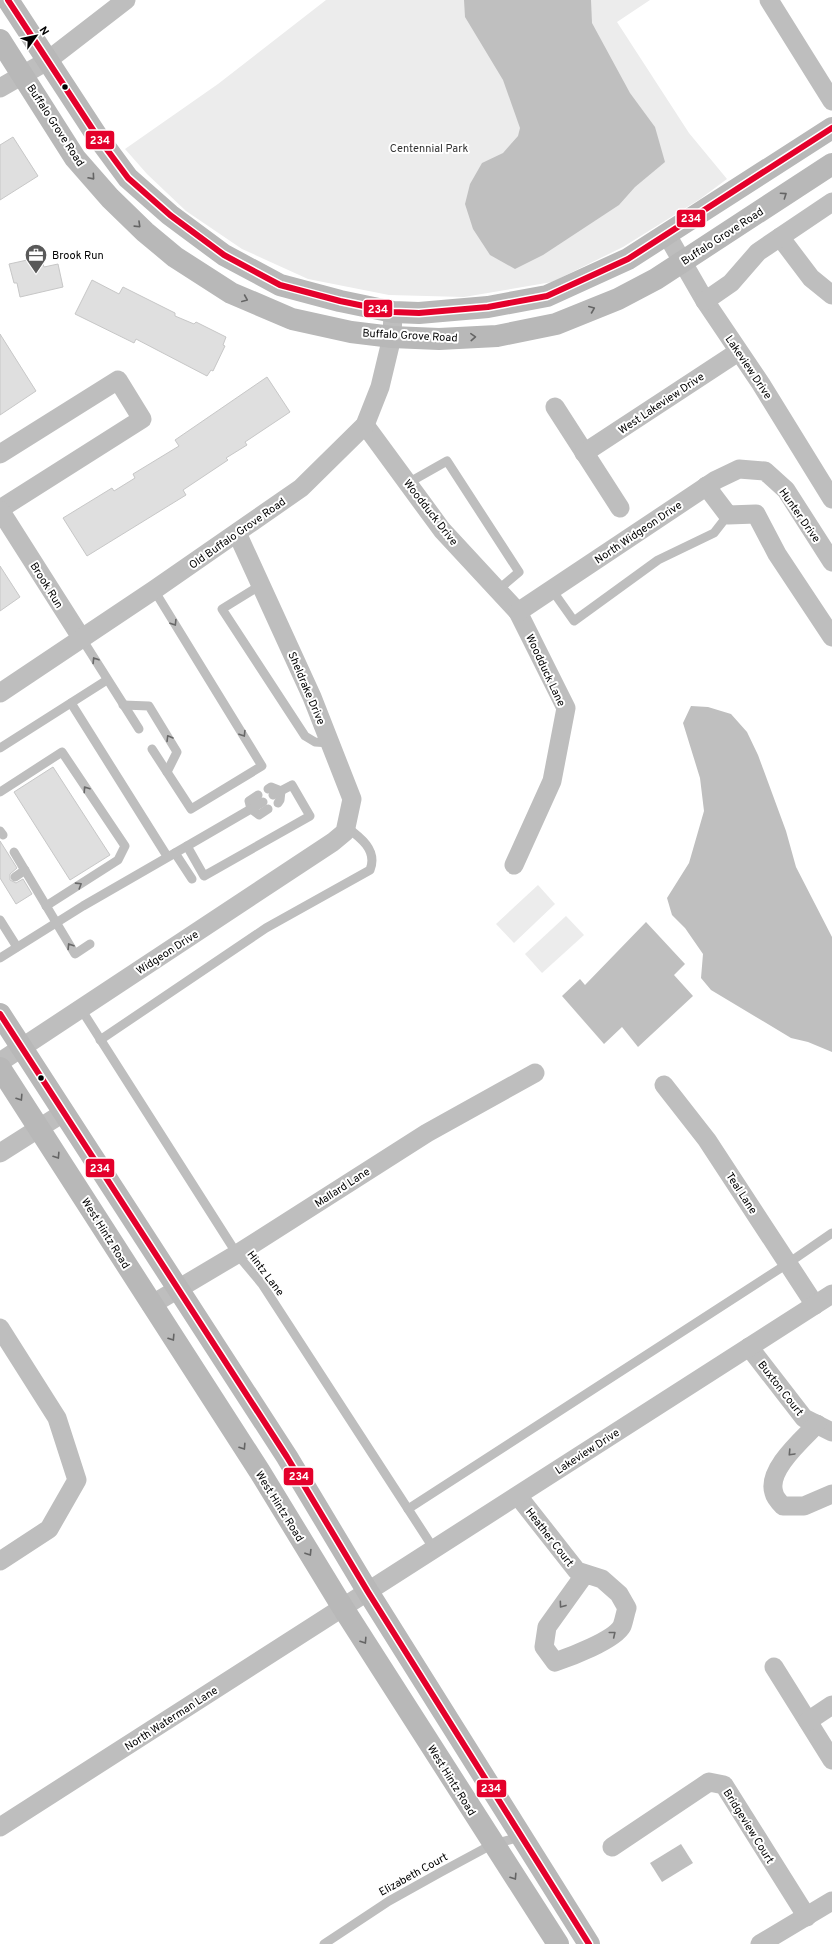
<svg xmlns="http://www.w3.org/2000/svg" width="832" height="1944" font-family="Overpass,sans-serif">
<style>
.green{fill:#ececec}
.water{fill:#bfbfbf}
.building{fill:#dfdfdf;stroke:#c7c7c7}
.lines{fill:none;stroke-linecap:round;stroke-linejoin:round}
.lane{stroke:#bebebe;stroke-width:9}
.street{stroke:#bebebe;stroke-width:19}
.secondary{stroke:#b8b8b8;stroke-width:22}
.bus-1-casing{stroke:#fff;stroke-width:9}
.bus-1{stroke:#e4002b;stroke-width:6}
.oneway{stroke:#656565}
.oneway2{stroke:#686868}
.bus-dot{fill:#000;stroke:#fff;stroke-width:1.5}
.labels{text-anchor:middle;stroke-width:4;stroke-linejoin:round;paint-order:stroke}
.street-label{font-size:11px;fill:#000;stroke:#fff}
.park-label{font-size:11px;fill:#333;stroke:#fff}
.poi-label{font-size:11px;fill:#000;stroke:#fff;text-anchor:start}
.line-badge{stroke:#fff;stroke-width:1.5}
.badge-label{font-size:11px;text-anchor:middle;font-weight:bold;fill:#fff}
</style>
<rect width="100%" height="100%" fill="#fff"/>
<g class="green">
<path d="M 326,0 L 650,0 L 617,22 L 689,133 L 727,179 L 700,199 L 623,247 L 552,282 L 464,297 L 389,295 L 308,279 L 242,249 L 186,211 L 147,174 L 125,149 L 218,84 Z"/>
<path d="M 538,885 L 555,904 L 514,943 L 496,924 Z"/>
<path d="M 566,916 L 584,935 L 542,973 L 525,954 Z"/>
</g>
<g class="water">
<path d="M 464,0 L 591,0 L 592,23 L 630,93 L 655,127 L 665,162 L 635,187 L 619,205 L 543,255 L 515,269 L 490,255 L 473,229 L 465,204 L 470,184 L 482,163 L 503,153 L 518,136 L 520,128 L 503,80 L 465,17 Z"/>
<path d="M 691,706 L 708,707 L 731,714 L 747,732 L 758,755 L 786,831 L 796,867 L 832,937 L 832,1052 L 808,1042 L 791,1038 L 711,990 L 701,978 L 703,954 L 685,928 L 672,915 L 667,898 L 689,863 L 704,811 L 700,778 L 683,723 Z"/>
<path d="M 646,922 L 685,964 L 674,975 L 693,996 L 638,1047 L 622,1027 L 604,1044 L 562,996 L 580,979 L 585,985 Z"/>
<path d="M 681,1844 L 693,1863 L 662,1882 L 650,1863 Z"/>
</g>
<g class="building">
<path d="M 13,137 L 38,176 L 0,200 L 0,145 Z"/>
<path d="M 41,257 L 44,267 L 58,264 L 63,287 L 20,297 L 17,283 L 14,283 L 9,264 Z"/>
<path d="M 92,280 L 119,294 L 123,287 L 175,313 L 175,316 L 194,324 L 196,322 L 226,337 L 223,345 L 225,346 L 213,371 L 211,370 L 207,376 L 136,339 L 134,343 L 75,314 Z"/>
<path d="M 0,334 L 36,391 L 0,415 Z"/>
<path d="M 267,377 L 290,412 L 245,442 L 247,445 L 226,458 L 228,460 L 183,490 L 186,495 L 87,556 L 63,518 L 112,488 L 114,491 L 135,478 L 133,474 L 179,446 L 175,440 Z"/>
<path d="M 0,566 L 20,597 L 0,611 Z"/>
<path d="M 53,767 L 110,855 L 70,880 L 14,792 Z"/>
<path d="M 0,841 L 17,868 L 10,874 L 10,880 L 16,883 L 23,879 L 32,894 L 16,904 L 0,878 Z"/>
</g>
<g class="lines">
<g class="lane">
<path d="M 408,483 L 447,461 L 519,572 L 498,590"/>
<path d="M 261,585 L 222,609 L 305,736 L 315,742 L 330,743"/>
<path d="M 552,590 L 574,621 L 658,560 L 714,533 L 728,515"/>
<path d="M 82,639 L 139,729"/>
<path d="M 71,703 L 167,856"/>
<path d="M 123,705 L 149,706 L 177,752 L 167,772"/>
<path d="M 0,748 L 107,680"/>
<path d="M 152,749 L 191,809 L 262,766 L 154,590"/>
<path d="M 268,789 L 271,787 L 281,791 L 280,800 L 278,803"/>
<path d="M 0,792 L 62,752 L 125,846 L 118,860 L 46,906"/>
<path d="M 258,795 L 249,801 L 251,809 L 259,815 L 268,809"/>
<path d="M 0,831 L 3,835"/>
<path d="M 187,846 L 204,876 L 310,816 L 292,785 L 273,795"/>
<path d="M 14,852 L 75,954 L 90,944"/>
<path d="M 15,877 L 25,870"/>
<path d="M 192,879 L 175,853 L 263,802"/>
<path d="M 0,920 L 17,947"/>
<path d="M 0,958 L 83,906 L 175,853"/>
<path d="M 81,1009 L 237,1254 L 262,1284 L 434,1549"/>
<path d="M 100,1040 L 266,928 L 370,870 C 378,850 360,837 345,826"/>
<path d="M 408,1509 L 787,1264 L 832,1233"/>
<path d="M 324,1944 L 389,1901 L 441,1872 L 493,1844 L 521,1837"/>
</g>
<g class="street">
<path d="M 769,0 L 832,101"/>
<path d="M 0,88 L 47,61 L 126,0"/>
<path d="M 667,235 L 705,301 L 761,384 L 832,499"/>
<path d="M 780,237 L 811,278 L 832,295"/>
<path d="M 705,301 L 731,283 L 758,252 L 832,202"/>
<path d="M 555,407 L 620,508"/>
<path d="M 365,425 L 442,530 L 518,612 L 566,708 L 552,781 L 514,865"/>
<path d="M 584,453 L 738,352"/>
<path d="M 0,454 L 118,380 L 142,419 L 0,509"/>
<path d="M 706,486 L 728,515 L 756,514 L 777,554 L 832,637"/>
<path d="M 0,510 L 82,639"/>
<path d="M 518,612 L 716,480 L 739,469 L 765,471 L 786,490 L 832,562"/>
<path d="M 0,693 L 154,590 L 301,488 L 365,425 L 380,387 L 392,337 L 393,312"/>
<path d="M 0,1062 L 333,842 L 345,832 L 352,799 L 312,697 L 237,533"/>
<path d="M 664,1085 L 707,1140 L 815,1305"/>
<path d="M 0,1153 L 63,1113"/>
<path d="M 151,1305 L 237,1254 L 427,1133 L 535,1073"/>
<path d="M 0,1328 L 57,1418 L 77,1480 L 49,1529 L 0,1561"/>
<path d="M 749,1347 L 804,1418 L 832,1432"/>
<path d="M 817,1424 C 803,1439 766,1470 774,1493 C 775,1498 780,1503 783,1506 L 804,1506 L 832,1494"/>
<path d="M 518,1496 L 577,1571 L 602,1579 L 619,1594 L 627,1608 C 625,1614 624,1621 622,1626 C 615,1640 570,1657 555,1662 L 544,1647 L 547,1627 L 585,1574"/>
<path d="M 774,1667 L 832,1760"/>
<path d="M 808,1721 L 832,1705"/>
<path d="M 0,1827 L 832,1294"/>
<path d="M 612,1847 L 709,1782 L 724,1785 L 807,1917"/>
<path d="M 760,1944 L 832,1901"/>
</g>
<g class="secondary">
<path d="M 8,0 L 97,136 L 128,178 L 170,215 L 224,255 L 280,285 L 340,301 L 393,312 L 419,313 L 488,307 L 547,296 L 628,259 L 832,128"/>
<path d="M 0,40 L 75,158 L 110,198 L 145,232 L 175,257 L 231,293 L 292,319 L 351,332 L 392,337 L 439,339 L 497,336 L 556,324 L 618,299 L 656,279 L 832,164"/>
<path d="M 0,1014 L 287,1457 L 368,1592 L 589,1944"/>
<path d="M 0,1068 L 260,1472 L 343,1608 L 558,1944"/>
</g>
<g class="bus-1-casing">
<g id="bus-1">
<path d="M 8,0 L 97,136 L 128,178 L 170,215 L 224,255 L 280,285 L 340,301 L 393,312 L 419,313 L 488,307 L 547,296 L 628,259 L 832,128"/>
<path d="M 0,1014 L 287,1457 L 368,1592 L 589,1944"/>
</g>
</g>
<use href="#bus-1" class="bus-1"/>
</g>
<defs><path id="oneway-chevron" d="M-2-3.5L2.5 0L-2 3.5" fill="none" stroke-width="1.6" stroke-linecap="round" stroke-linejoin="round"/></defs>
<g class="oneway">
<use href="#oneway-chevron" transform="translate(92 177) rotate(49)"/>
<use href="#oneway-chevron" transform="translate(784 195) rotate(-34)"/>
<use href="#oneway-chevron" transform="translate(138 225) rotate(44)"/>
<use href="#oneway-chevron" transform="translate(245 299) rotate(23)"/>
<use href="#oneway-chevron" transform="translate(592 309) rotate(-22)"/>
<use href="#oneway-chevron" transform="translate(473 337) rotate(-3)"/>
<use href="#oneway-chevron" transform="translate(20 1098) rotate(57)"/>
<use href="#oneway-chevron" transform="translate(57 1156) rotate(57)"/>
<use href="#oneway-chevron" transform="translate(172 1338) rotate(57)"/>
<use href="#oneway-chevron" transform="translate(243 1447) rotate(57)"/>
<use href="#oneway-chevron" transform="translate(309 1553) rotate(58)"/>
<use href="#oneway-chevron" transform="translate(364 1641) rotate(57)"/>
<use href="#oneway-chevron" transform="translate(514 1877) rotate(57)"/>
</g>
<g class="oneway2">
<use href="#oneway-chevron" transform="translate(174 623) rotate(58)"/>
<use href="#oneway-chevron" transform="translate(95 660) rotate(-122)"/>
<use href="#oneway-chevron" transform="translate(243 734) rotate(58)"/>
<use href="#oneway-chevron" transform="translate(169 738) rotate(-121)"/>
<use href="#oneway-chevron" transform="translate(86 789) rotate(-124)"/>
<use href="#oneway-chevron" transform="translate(79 885) rotate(-32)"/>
<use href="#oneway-chevron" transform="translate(70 946) rotate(-122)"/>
<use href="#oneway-chevron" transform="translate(791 1453) rotate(133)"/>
<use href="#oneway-chevron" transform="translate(562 1605) rotate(126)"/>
<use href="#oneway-chevron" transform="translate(613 1634) rotate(-39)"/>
</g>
<defs>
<g id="office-pin" transform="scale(1.15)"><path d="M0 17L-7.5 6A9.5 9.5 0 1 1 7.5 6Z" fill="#595959" stroke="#fff"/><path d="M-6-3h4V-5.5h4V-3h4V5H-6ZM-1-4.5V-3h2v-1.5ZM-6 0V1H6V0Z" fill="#fff"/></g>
</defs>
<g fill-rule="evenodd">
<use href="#office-pin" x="36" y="255"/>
</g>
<g class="bus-dot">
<circle cx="65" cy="87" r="3.5"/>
<circle cx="41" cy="1078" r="3.5"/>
</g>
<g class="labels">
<g class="street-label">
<text transform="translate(56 125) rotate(57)" y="4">Buffalo Grove Road</text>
<text transform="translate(722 236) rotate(-33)" y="4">Buffalo Grove Road</text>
<text transform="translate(410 335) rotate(3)" y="4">Buffalo Grove Road</text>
<text transform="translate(749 367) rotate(56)" y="4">Lakeview Drive</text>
<text transform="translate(661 403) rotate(-34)" y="4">West Lakeview Drive</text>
<text transform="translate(431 512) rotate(52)" y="4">Woodduck Drive</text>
<text transform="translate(800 515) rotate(55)" y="4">Hunter Drive</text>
<text transform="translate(638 532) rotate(-34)" y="4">North Widgeon Drive</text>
<text transform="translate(237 533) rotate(-35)" y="4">Old Buffalo Grove Road</text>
<text transform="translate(47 585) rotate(58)" y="4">Brook Run</text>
<text transform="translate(546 670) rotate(65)" y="4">Woodduck Lane</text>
<text transform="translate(307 688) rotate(67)" y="4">Sheldrake Drive</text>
<text transform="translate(167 952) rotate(-33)" y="4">Widgeon Drive</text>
<text transform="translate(342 1187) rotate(-33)" y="4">Mallard Lane</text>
<text transform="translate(742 1193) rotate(57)" y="4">Teal Lane</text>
<text transform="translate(106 1233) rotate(58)" y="4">West Hintz Road</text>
<text transform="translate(266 1273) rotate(53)" y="4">Hintz Lane</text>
<text transform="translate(781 1388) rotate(52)" y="4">Buxton Court</text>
<text transform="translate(587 1451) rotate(-33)" y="4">Lakeview Drive</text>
<text transform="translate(280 1506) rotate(58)" y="4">West Hintz Road</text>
<text transform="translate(550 1537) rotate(52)" y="4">Heather Court</text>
<text transform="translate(171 1718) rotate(-33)" y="4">North Waterman Lane</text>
<text transform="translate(452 1780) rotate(58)" y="4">West Hintz Road</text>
<text transform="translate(749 1826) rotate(58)" y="4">Bridgeview Court</text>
<text transform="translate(413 1874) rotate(-29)" y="4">Elizabeth Court</text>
</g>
<g class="park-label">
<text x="429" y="152">Centennial Park</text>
</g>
<g class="poi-label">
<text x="52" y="259">Brook Run</text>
</g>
</g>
<g class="line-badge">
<rect x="85" y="130" width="30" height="20" rx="4" fill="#e4002b"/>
<rect x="676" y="209" width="30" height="19" rx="4" fill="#e4002b"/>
<rect x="363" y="299" width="30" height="19" rx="4" fill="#e4002b"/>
<rect x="85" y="1158" width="30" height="20" rx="4" fill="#e4002b"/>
<rect x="283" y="1467" width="31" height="19" rx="4" fill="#e4002b"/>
<rect x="476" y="1779" width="31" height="19" rx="4" fill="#e4002b"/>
</g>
<g class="badge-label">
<text x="100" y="144">234</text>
<text x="691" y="222">234</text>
<text x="378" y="313">234</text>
<text x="100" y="1172">234</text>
<text x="299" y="1480">234</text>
<text x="491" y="1792">234</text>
</g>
<g transform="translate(36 36) rotate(57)" stroke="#ffffff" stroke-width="3" paint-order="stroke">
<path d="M0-3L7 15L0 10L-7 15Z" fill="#000000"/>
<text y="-6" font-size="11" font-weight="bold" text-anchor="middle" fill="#000000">N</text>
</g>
</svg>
